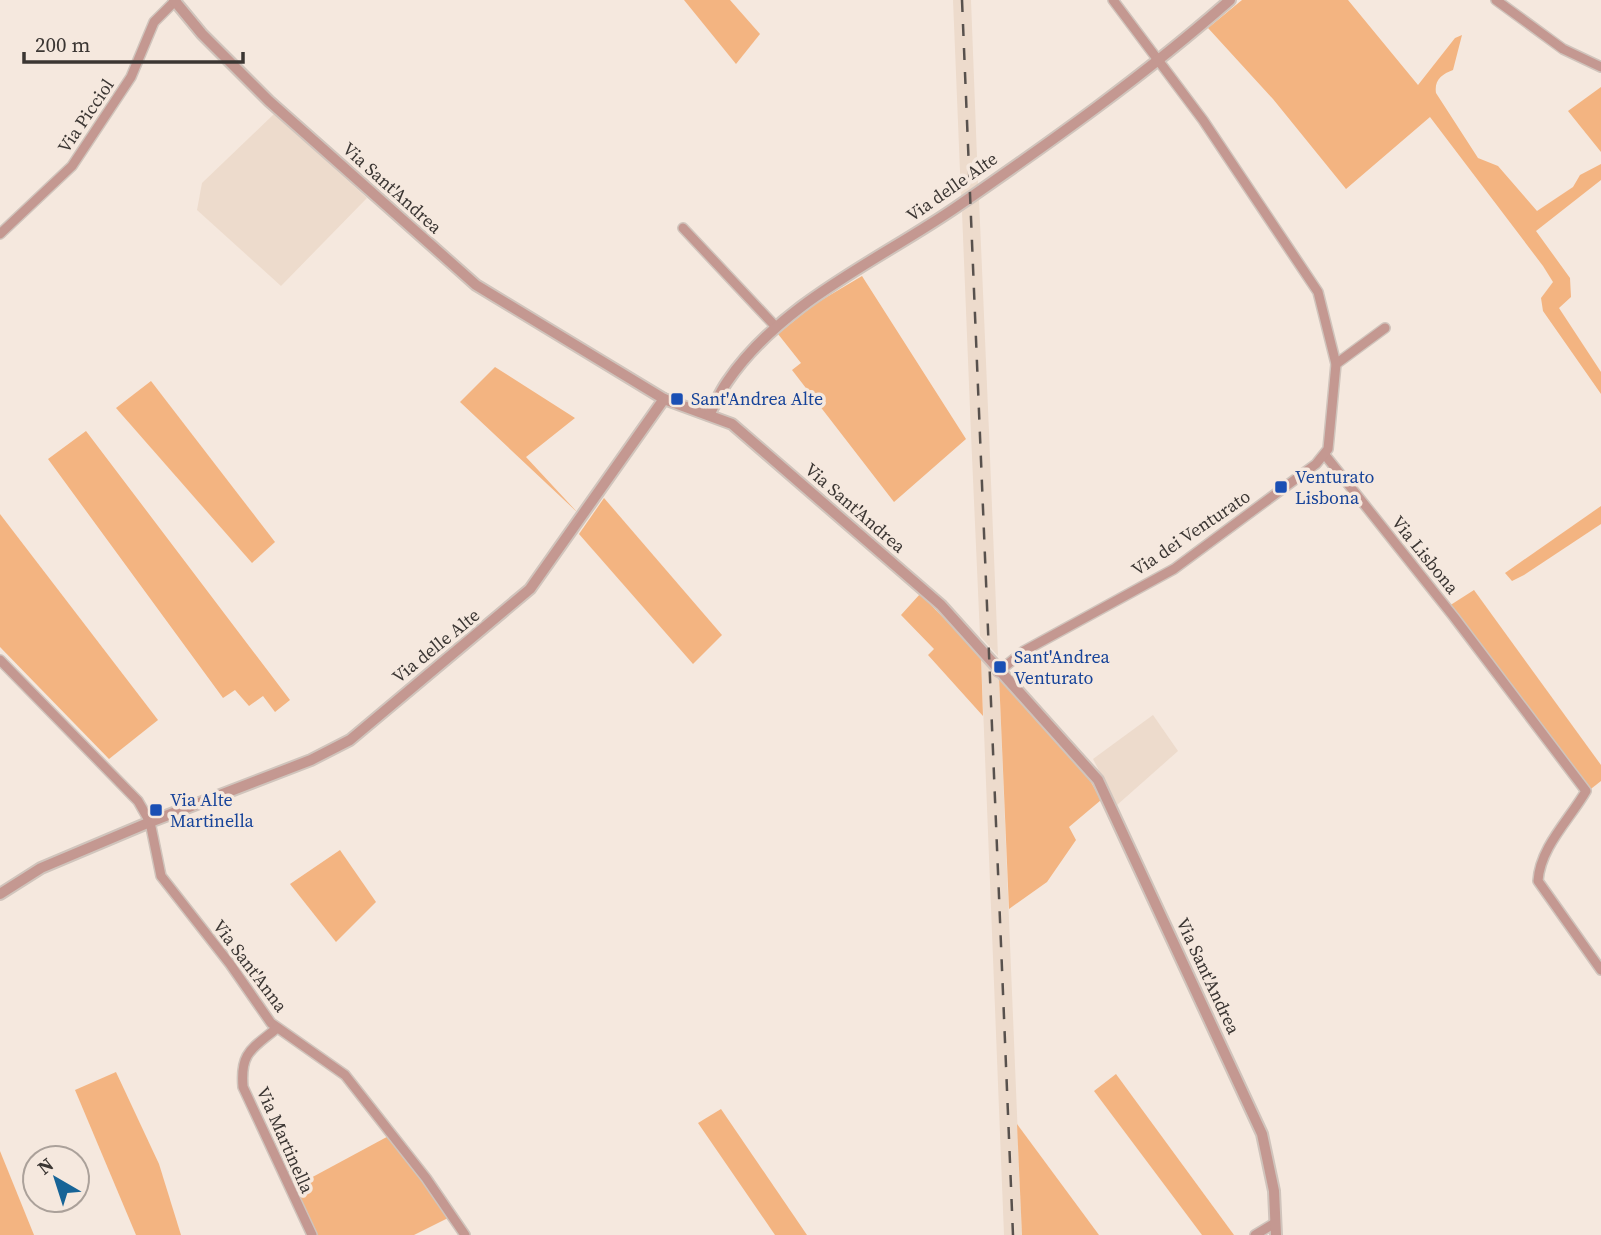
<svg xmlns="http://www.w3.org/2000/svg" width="1601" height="1235" font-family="'Source Serif 4',serif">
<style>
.built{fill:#eddbcc}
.green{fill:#f3b481}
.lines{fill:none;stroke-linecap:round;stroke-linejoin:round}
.minor-casing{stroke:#d0c4bc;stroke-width:12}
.tertiary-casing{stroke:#d0c4bc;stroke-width:14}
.minor{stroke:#c49891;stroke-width:9}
.tertiary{stroke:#c49891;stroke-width:10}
.rail{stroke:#58514d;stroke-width:2.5;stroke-dasharray:12 12;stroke-linecap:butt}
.transit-dot{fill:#1a4fb4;stroke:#f5e8de;stroke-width:2.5}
.labels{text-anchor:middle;stroke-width:7;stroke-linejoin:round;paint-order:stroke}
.street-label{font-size:18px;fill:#3b3633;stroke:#f5e8de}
.transit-label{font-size:18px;fill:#164399;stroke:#f5e8de;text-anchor:start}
</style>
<rect width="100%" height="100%" fill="#f5e8de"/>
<g class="built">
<path d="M 953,0 L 971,0 L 978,184 L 961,196 Z"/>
<path d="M 274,114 L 367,198 L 281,286 L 197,210 L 202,183 Z"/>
<path d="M 979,199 L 989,432 L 998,656 L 980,636 L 971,434 L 962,212 Z"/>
<path d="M 981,656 L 999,677 L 1022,1235 L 1004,1235 Z"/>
<path d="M 1153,715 L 1178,751 L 1117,805 L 1093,759 Z"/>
</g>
<g class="green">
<path d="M 684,0 L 730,0 L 760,34 L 736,64 Z"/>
<path d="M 1242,0 L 1348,0 L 1418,85 L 1455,38 L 1462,35 L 1453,70 C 1442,74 1434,80 1436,93 L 1478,158 L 1498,166 L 1537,211 L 1573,187 L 1580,175 L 1601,164 L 1601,180 L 1536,231 L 1570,278 L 1571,297 L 1559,308 L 1601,372 L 1601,394 L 1543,311 L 1541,298 L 1553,282 L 1543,266 L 1430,117 L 1346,189 L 1273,99 L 1208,28 Z"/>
<path d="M 1601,87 L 1601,152 L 1568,111 Z"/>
<path d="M 862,276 L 966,439 L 894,502 L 792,370 L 801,363 L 778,334 L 815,304 Z"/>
<path d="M 495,367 L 575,418 L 526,457 L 578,513 L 460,402 Z"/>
<path d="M 151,381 L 275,542 L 252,563 L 116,408 Z"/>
<path d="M 86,431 L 290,700 L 275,712 L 263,696 L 249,706 L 235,690 L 223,698 L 48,459 Z"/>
<path d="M 604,498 L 722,635 L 693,664 L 579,534 Z"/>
<path d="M 1601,506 L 1601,524 L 1524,575 L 1512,581 L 1505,573 Z"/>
<path d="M 0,514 L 158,720 L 109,759 L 0,647 Z"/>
<path d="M 1474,590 L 1601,765 L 1601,781 L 1587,792 L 1449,606 Z"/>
<path d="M 920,594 L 981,656 L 983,716 L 928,655 L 934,649 L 901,615 Z"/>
<path d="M 999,677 L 1082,766 L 1101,800 L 1069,827 L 1076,840 L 1047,882 L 1009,909 Z"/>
<path d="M 340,850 L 376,902 L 336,942 L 290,884 Z"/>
<path d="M 116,1072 L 159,1164 L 181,1235 L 136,1235 L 75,1090 Z"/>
<path d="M 1116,1074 L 1234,1235 L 1202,1235 L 1094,1091 Z"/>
<path d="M 721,1109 L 807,1235 L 775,1235 L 698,1123 Z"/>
<path d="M 1017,1124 L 1099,1235 L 1022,1235 Z"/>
<path d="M 396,1132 L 450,1217 L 414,1235 L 316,1235 L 294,1187 Z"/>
<path d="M 0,1151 L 34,1235 L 0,1235 Z"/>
</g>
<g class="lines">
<g class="minor-casing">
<g id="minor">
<path d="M 1496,0 L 1563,49 L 1601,67"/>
<path d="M 683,228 L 776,327"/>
<path d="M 0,234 L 72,166 L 131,77 L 154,22 L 176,0"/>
<path d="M 1336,364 L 1385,328"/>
<path d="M 1325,455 L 1454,617 L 1586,791 C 1570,819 1540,847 1538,881 L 1601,970"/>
<path d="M 0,660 L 138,801 L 150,822 L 161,876 L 230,964 L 271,1023 L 345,1075 L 426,1178 L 465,1235"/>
<path d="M 998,672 L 1024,651 L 1174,569 L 1316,464 L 1328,449 L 1336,364 L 1318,292 L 1203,120 L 1113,0"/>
<path d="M 277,1028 C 252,1049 240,1052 243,1087 L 312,1235"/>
<path d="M 1255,1235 L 1275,1223"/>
</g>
</g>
<g class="tertiary-casing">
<g id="tertiary">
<path d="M 174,0 L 202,34 L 269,101 L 476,285 L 664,399 L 732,424 L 941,605 L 1098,780 L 1262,1134 L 1274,1191 L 1276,1235"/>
<path d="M 709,415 C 715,404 720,392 727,382 C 782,301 880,260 958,206 C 1052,141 1145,75 1230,0"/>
<path d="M 0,894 L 41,868 L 150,822 L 311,760 L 350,740 L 530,589 L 664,399"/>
</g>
</g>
<use href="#minor" class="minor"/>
<use href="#tertiary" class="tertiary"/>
<path class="rail" d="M 962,0 L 1013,1235"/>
</g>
<g class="transit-dot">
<rect x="670" y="392" width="14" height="14" rx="3.5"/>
<rect x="1274" y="480" width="14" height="14" rx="3.5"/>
<rect x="993" y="660" width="14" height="14" rx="3.5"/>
<rect x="149" y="803" width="14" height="14" rx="3.5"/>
</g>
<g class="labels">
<g class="street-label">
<text transform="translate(86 116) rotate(-56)" y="6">Via Picciol</text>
<text transform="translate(952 187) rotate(-35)" y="6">Via delle Alte</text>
<text transform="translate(392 188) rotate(42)" y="6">Via Sant'Andrea</text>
<text transform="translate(855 508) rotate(41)" y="6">Via Sant'Andrea</text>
<text transform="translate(1191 533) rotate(-34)" y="6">Via dei Venturato</text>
<text transform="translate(1425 555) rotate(51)" y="6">Via Lisbona</text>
<text transform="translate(436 646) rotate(-39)" y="6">Via delle Alte</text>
<text transform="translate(250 966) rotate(53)" y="6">Via Sant'Anna</text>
<text transform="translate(1208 976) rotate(65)" y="6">Via Sant'Andrea</text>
<text transform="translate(285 1140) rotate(66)" y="6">Via Martinella</text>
</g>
<g class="transit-label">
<text x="691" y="405">Sant'Andrea Alte</text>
<text x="1295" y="483">Venturato<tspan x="1295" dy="21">Lisbona</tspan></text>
<text x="1014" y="663">Sant'Andrea<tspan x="1014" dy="21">Venturato</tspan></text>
<text x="170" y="806">Via Alte<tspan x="170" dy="21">Martinella</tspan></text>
</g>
</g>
<g transform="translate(56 1179) rotate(321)"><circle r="33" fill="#f5e8de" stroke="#aba19a" stroke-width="2"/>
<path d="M0-5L12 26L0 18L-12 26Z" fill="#176497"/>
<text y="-10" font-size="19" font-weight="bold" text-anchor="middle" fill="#3b3633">N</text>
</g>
<path d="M24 52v10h219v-10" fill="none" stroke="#3b3633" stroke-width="3.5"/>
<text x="35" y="52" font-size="21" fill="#3b3633" stroke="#f5e8de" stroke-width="5" paint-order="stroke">200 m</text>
</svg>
